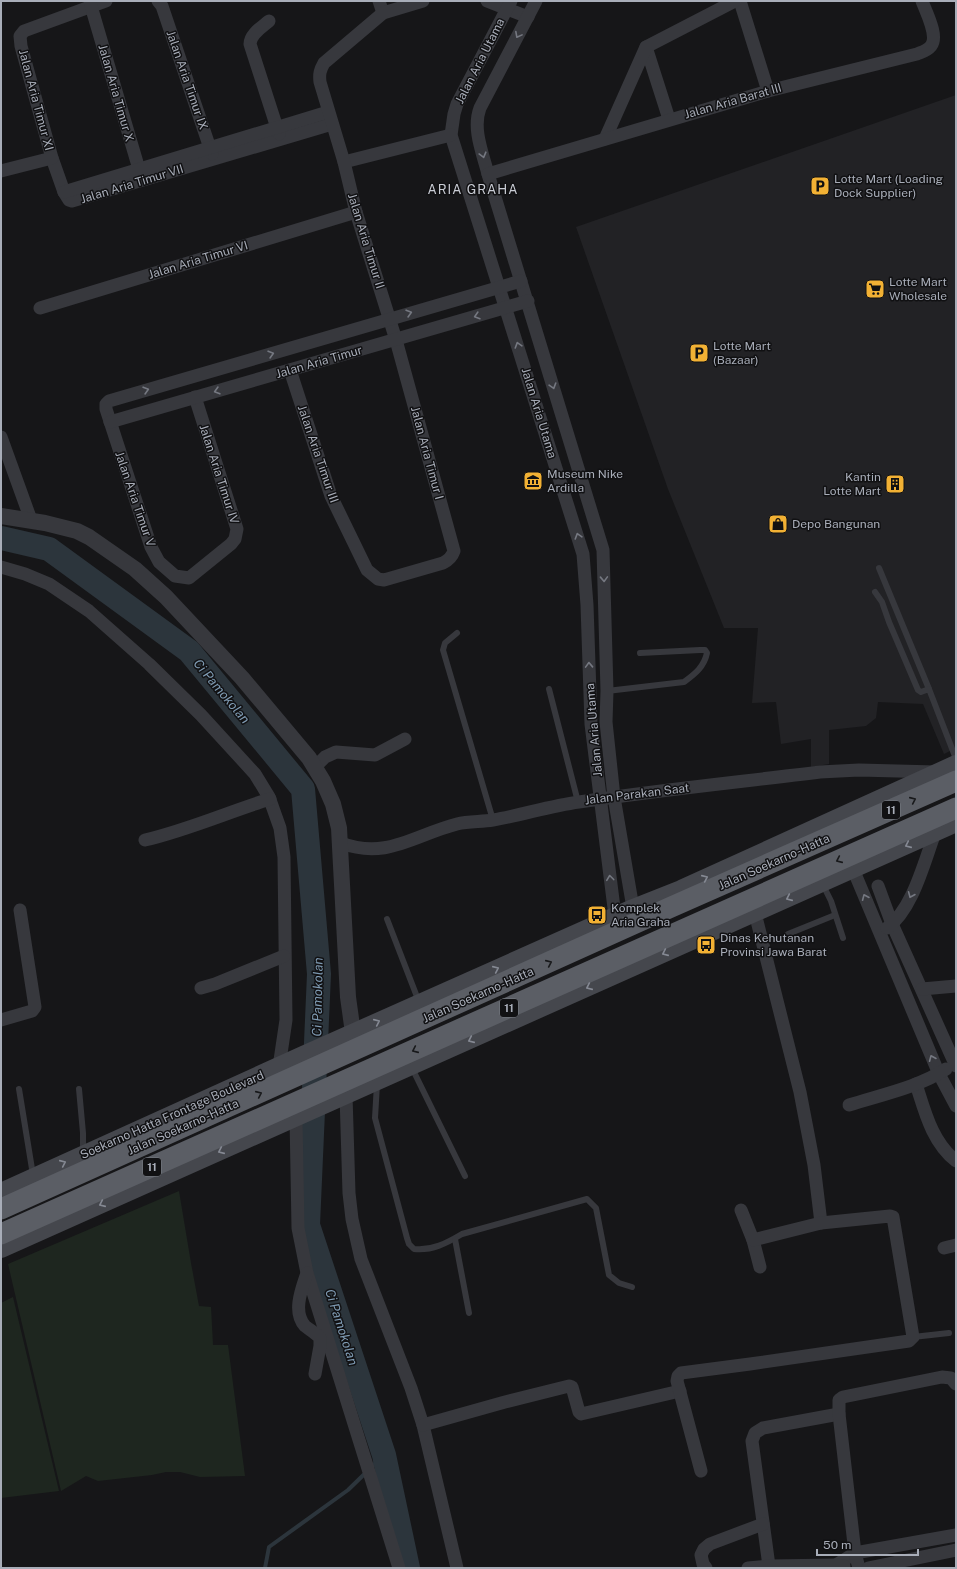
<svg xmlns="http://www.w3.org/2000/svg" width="957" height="1569" font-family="'Public Sans',sans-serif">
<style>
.built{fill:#222225}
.green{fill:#1e261f}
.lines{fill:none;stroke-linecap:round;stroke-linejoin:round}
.stream{stroke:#2c353c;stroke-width:4}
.river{stroke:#2c353c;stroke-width:24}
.service{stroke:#37383d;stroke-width:6}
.minor{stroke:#37383d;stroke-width:13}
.tertiary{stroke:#37383d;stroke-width:16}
.secondary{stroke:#45474d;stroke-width:18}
.trunk{stroke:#5b5e65;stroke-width:21}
.oneway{stroke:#757881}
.oneway2{stroke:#18191b}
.oneway3{stroke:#858993}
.labels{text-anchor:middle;stroke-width:3;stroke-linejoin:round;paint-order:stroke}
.shield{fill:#111113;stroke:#7b7e86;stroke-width:1}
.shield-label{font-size:11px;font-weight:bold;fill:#a8adb8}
.street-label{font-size:12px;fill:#a8adb8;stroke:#111113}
.poi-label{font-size:12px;fill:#a8adb8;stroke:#111113;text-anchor:start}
.neighbourhood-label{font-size:13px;letter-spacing:1px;fill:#c9ccd4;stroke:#111113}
.water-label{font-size:13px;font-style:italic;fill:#7f9bb3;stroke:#111113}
</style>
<rect width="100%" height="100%" fill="#161618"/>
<path class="built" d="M 956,95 L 956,748 L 944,754 L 923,704 L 878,702 L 876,718 L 866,726 L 829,730 L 829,764 L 811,767 L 811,739 L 781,744 L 776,702 L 752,703 L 758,628 L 724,628 L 668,489 L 576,227 Z"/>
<g class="green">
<path d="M 179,1191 L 191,1263 L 199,1306 L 211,1307 L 213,1345 L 228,1345 L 245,1476 L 200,1477 L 180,1472 L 166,1472 L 152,1475 L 98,1481 L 86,1476 L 61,1491 L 8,1264 Z"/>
<path d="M 13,1297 L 59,1491 L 1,1498 L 1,1303 Z"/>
</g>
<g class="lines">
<path class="stream" d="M 265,1568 L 269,1547 L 348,1490 L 384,1455"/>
<path class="river" d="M 1,538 L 49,549 L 189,651 L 303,789 L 319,974 L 308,1225 L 384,1455 L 408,1568"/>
<g class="service">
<path d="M 879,568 L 929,689"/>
<path d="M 875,592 L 882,602 L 889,622 L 918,690 L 921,692 L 929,689 L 956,759"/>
<path d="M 457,633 L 445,643 L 443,650 L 493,820"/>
<path d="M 549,689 L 578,802"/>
<path d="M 607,691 L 684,682 C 695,674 704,667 707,653 L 705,650 L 700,650 L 640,653"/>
<path d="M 823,885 L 831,901 L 843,938"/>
<path d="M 387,919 L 419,1002"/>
<path d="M 788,934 L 835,915"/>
<path d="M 412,1068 L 465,1176"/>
<path d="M 377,1084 L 375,1118 L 407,1238 L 409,1244 L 414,1249 C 432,1251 447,1243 462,1234 L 587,1199 L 596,1208 L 609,1275 L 619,1283 L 632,1287"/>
<path d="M 19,1089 L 33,1175"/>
<path d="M 79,1089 L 83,1133 L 83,1153"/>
<path d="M 455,1239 L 469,1313"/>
<path d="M 913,1337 L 949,1333"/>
</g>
<g class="minor">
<path d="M 106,1 L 24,31 L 20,36 L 21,46 L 52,158 L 64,192 L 69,200 L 72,201 L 332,124"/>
<path d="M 158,1 L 162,6 L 212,154"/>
<path d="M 379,1 L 383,13"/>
<path d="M 487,1 L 528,17"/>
<path d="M 511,1 L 457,104 L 454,114 L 451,135 L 583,554 L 587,605 L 591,724 L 615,916"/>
<path d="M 536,1 L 480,108 C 472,129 483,154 488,174 L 603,550 L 607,691 L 606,722 L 614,797 L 633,908"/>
<path d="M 740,1 L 768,91"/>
<path d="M 91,6 L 141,176"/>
<path d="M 269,21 C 262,27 250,34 250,44 L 279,134"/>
<path d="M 646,47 L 669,119"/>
<path d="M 605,139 L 646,47 L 735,1"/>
<path d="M 344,162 L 451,135"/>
<path d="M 1,171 L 52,158"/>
<path d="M 488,174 L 768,91 L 917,54 C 922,52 927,51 931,46 C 939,36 926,12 922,1"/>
<path d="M 64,192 L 328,112"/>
<path d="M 40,308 L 356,212"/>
<path d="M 290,370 L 331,496 L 367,570 L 378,579 L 384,580 L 443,563 C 449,560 452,557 454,551 L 396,340 L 356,212 L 344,162 L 320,82 C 319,74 320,70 324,63 L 383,13 L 423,1"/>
<path d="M 195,397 L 237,529 L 235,539 L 231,544 L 189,578 L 175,576 L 159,562 L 151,547 L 106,409 L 106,404 L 109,401 L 521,281"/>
<path d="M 110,422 L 528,301"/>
<path d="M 1,437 L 31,520"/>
<path d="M 1,567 L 25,574 L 49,584 L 89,611 L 149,664 L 201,715 L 255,774 L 269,797 L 280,828 L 284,857 L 286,1020 L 279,1067"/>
<path d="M 315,767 L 325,757 L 336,752 L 375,755 L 405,739"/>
<path d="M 145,840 C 188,830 228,812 270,799"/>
<path d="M 341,843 C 387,860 414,835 457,824 C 469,821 481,822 493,820 C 522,815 550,806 579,802 C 659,790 739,782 820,772 L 859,770 L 936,772"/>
<path d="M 853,869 L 939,1074 L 956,1106"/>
<path d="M 878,886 L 892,924 L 956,1066"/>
<path d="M 755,913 L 800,1092 L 814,1165 L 821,1223"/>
<path d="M 887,928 C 913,909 924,862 935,833"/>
<path d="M 201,988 L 215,984 L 284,956"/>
<path d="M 922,989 L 956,986"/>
<path d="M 1,1020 L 32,1011 L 35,1007 L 20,910"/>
<path d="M 916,1084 C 925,1112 932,1142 956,1161"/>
<path d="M 346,1095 L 349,1193 L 352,1219 L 361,1259 L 411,1388 L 423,1425 L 457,1568"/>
<path d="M 849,1105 C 880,1095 919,1087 946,1069"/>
<path d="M 296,1117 L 298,1228 L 307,1273 L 399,1568"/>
<path d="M 753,1240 L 760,1267"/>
<path d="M 944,1248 L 956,1245"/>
<path d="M 307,1273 C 302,1288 292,1312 305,1326 C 310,1330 316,1333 320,1338 L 320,1346 L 315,1374"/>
<path d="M 423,1425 L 505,1402 L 569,1386 L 572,1387 L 579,1412 L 581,1414 L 680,1391"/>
<path d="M 701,1471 L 677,1381 L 678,1376 L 681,1373 L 750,1364 L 909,1341 L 913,1337 L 893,1217 L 890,1216 L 821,1223 L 753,1240 L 741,1210"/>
<path d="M 836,1565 L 855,1553 L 956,1535"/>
<path d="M 769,1566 L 752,1441 L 755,1433 L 763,1428 L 839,1414"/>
<path d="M 706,1568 L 703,1564 L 701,1555 L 704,1549 L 710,1544 L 763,1524"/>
<path d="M 748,1568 L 769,1566 L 836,1565 L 844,1566"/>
<path d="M 859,1568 L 855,1553 L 839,1414 L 839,1400 L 843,1397 L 942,1377 L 951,1378 L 956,1384"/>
<path d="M 868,1568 L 956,1550"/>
</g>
<path class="tertiary" d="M 1,516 L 45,523 L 77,531 L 89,537 L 135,569 L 166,597 L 242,678 L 309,758 L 323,781 L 333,804 L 339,828 L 348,997 L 353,1033"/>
<g class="secondary">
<path d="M 1,1192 L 303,1055 L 633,908 L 681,889 L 956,764"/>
<path d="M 1,1249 L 956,823"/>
</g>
<g class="trunk">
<path d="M 1,1209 L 669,908 L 956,781"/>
<path d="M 1,1234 L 956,808"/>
</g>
</g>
<defs><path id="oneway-chevron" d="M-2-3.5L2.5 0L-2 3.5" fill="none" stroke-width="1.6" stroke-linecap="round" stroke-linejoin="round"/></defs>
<g class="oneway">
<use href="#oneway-chevron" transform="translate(518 35) rotate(118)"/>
<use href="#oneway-chevron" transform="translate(483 155) rotate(75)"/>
<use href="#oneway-chevron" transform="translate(409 313) rotate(-16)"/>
<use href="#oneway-chevron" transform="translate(477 316) rotate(163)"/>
<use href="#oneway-chevron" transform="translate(518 345) rotate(-107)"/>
<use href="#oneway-chevron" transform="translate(271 354) rotate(-16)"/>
<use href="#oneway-chevron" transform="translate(553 386) rotate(73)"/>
<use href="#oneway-chevron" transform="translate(146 390) rotate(-16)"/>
<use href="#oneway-chevron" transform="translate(217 391) rotate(164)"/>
<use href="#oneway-chevron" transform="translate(578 536) rotate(-107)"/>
<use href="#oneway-chevron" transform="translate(604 579) rotate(88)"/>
<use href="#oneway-chevron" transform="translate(589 665) rotate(-92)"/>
<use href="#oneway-chevron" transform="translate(610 878) rotate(-97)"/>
<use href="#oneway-chevron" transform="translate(911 895) rotate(113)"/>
<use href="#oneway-chevron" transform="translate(865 897) rotate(-113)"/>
<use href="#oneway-chevron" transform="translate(932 1058) rotate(-113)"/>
</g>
<g class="oneway2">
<use href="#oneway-chevron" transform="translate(913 800) rotate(-24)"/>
<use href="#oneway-chevron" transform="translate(839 860) rotate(156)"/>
<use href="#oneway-chevron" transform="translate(549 963) rotate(-24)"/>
<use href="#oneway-chevron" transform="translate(415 1050) rotate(156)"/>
<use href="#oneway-chevron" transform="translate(259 1094) rotate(-24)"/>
</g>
<g class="oneway3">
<use href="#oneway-chevron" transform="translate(908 845) rotate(156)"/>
<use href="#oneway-chevron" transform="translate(705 878) rotate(-24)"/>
<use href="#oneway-chevron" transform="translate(789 898) rotate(156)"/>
<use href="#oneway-chevron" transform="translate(665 953) rotate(156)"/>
<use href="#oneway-chevron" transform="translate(496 969) rotate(-24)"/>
<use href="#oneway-chevron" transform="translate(589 987) rotate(156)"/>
<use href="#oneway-chevron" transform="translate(377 1022) rotate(-24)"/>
<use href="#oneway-chevron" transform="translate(471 1040) rotate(156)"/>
<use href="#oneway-chevron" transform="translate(221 1151) rotate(156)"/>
<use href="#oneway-chevron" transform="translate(63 1163) rotate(-24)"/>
<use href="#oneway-chevron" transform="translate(102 1204) rotate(156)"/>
</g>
<defs>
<g id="parking-square" transform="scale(1)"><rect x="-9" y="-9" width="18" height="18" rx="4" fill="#f2b134" stroke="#111113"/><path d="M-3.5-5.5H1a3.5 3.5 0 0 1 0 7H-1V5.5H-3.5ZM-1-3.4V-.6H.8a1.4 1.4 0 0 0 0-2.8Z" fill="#111"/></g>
<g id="supermarket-square" transform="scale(1)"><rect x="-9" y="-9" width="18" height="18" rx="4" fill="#f2b134" stroke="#111113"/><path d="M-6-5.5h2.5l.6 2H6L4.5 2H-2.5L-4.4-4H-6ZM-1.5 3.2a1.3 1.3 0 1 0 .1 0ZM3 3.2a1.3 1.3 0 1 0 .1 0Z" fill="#111"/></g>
<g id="museum-square" transform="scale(1)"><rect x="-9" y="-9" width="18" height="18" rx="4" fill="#f2b134" stroke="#111113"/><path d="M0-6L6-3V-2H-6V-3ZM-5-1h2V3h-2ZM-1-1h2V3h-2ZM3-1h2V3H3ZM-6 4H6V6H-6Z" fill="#111"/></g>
<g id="building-square" transform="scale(1)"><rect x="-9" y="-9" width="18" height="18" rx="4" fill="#f2b134" stroke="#111113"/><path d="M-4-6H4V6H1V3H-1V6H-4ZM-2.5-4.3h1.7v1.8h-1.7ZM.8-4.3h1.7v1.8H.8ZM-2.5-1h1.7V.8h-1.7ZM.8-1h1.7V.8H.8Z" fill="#111"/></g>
<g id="shop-square" transform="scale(1)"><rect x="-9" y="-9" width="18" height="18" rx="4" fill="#f2b134" stroke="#111113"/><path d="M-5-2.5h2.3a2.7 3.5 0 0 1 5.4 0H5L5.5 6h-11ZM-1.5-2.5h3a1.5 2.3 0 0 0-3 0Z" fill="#111"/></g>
<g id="bus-square" transform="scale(1)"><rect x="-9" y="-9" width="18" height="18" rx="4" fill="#f2b134" stroke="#111113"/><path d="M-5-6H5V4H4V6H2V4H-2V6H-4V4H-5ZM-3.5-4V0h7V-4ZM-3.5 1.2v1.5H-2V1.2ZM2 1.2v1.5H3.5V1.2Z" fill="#111"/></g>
</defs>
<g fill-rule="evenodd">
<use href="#parking-square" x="820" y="186"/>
<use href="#supermarket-square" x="875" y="289"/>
<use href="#parking-square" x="699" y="353"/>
<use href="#museum-square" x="533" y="481"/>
<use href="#building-square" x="895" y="484"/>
<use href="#shop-square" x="778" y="524"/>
<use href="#bus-square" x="597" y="915"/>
<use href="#bus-square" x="706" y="945"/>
</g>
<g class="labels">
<g class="shield">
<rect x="882" y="801" width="18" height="18" rx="3"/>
<rect x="500" y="999" width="18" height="18" rx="3"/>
<rect x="143" y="1158" width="18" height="18" rx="3"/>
</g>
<g class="shield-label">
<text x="891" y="814">11</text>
<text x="509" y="1012">11</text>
<text x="152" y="1171">11</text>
</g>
<g class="street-label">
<text transform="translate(480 61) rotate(-63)" y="4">Jalan Aria Utama</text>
<text transform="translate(187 80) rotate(71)" y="4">Jalan Aria Timur IX</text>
<text transform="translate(116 93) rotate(74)" y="4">Jalan Aria Timur X</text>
<text transform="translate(36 100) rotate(75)" y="4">Jalan Aria Timur XI</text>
<text transform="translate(733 101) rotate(-16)" y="4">Jalan Aria Barat III</text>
<text transform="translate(132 184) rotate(-17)" y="4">Jalan Aria Timur VII</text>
<text transform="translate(366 241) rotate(73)" y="4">Jalan Aria Timur II</text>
<text transform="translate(198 260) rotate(-17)" y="4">Jalan Aria Timur VI</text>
<text transform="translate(319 362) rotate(-16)" y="4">Jalan Aria Timur</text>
<text transform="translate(539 413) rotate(73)" y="4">Jalan Aria Utama</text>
<text transform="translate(427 453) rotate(75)" y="4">Jalan Aria Timur I</text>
<text transform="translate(318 454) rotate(71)" y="4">Jalan Aria Timur III</text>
<text transform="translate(219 474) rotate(72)" y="4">Jalan Aria Timur IV</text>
<text transform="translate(135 499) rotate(71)" y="4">Jalan Aria Timur V</text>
<text transform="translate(594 730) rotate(-95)" y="4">Jalan Aria Utama</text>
<text transform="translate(637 794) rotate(-7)" y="4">Jalan Parakan Saat</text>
<text transform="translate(774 862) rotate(-24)" y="4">Jalan Soekarno-Hatta</text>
<text transform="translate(478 995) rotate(-24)" y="4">Jalan Soekarno-Hatta</text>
<text transform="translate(172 1115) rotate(-24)" y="4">Soekarno Hatta Frontage Boulevard</text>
<text transform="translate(183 1127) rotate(-24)" y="4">Jalan Soekarno-Hatta</text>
</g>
<g class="poi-label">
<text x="834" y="183">Lotte Mart (Loading<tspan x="834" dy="14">Dock Supplier)</tspan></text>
<text x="889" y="286">Lotte Mart<tspan x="889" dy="14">Wholesale</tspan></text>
<text x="713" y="350">Lotte Mart<tspan x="713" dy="14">(Bazaar)</tspan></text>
<text x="547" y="478">Museum Nike<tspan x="547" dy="14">Ardilla</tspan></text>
<text x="881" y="481" text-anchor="end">Kantin<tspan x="881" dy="14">Lotte Mart</tspan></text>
<text x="792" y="528">Depo Bangunan</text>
<text x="611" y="912">Komplek<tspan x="611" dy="14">Aria Graha</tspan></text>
<text x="720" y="942">Dinas Kehutanan<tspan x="720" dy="14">Provinsi Jawa Barat</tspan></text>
</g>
<g class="neighbourhood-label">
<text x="473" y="194">ARIA GRAHA</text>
</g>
<g class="water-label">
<text transform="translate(222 691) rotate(50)" y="5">Ci Pamokolan</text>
<text transform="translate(317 997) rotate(-89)" y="5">Ci Pamokolan</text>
<text transform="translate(342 1327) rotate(72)" y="5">Ci Pamokolan</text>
</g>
</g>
<rect width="957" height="1569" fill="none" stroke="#a8adb8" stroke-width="4"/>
<path d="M817 1549v6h101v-6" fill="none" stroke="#a8adb8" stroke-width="2"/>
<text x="823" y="1549" font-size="12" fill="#a8adb8" stroke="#111113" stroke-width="3" paint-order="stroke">50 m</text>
</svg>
